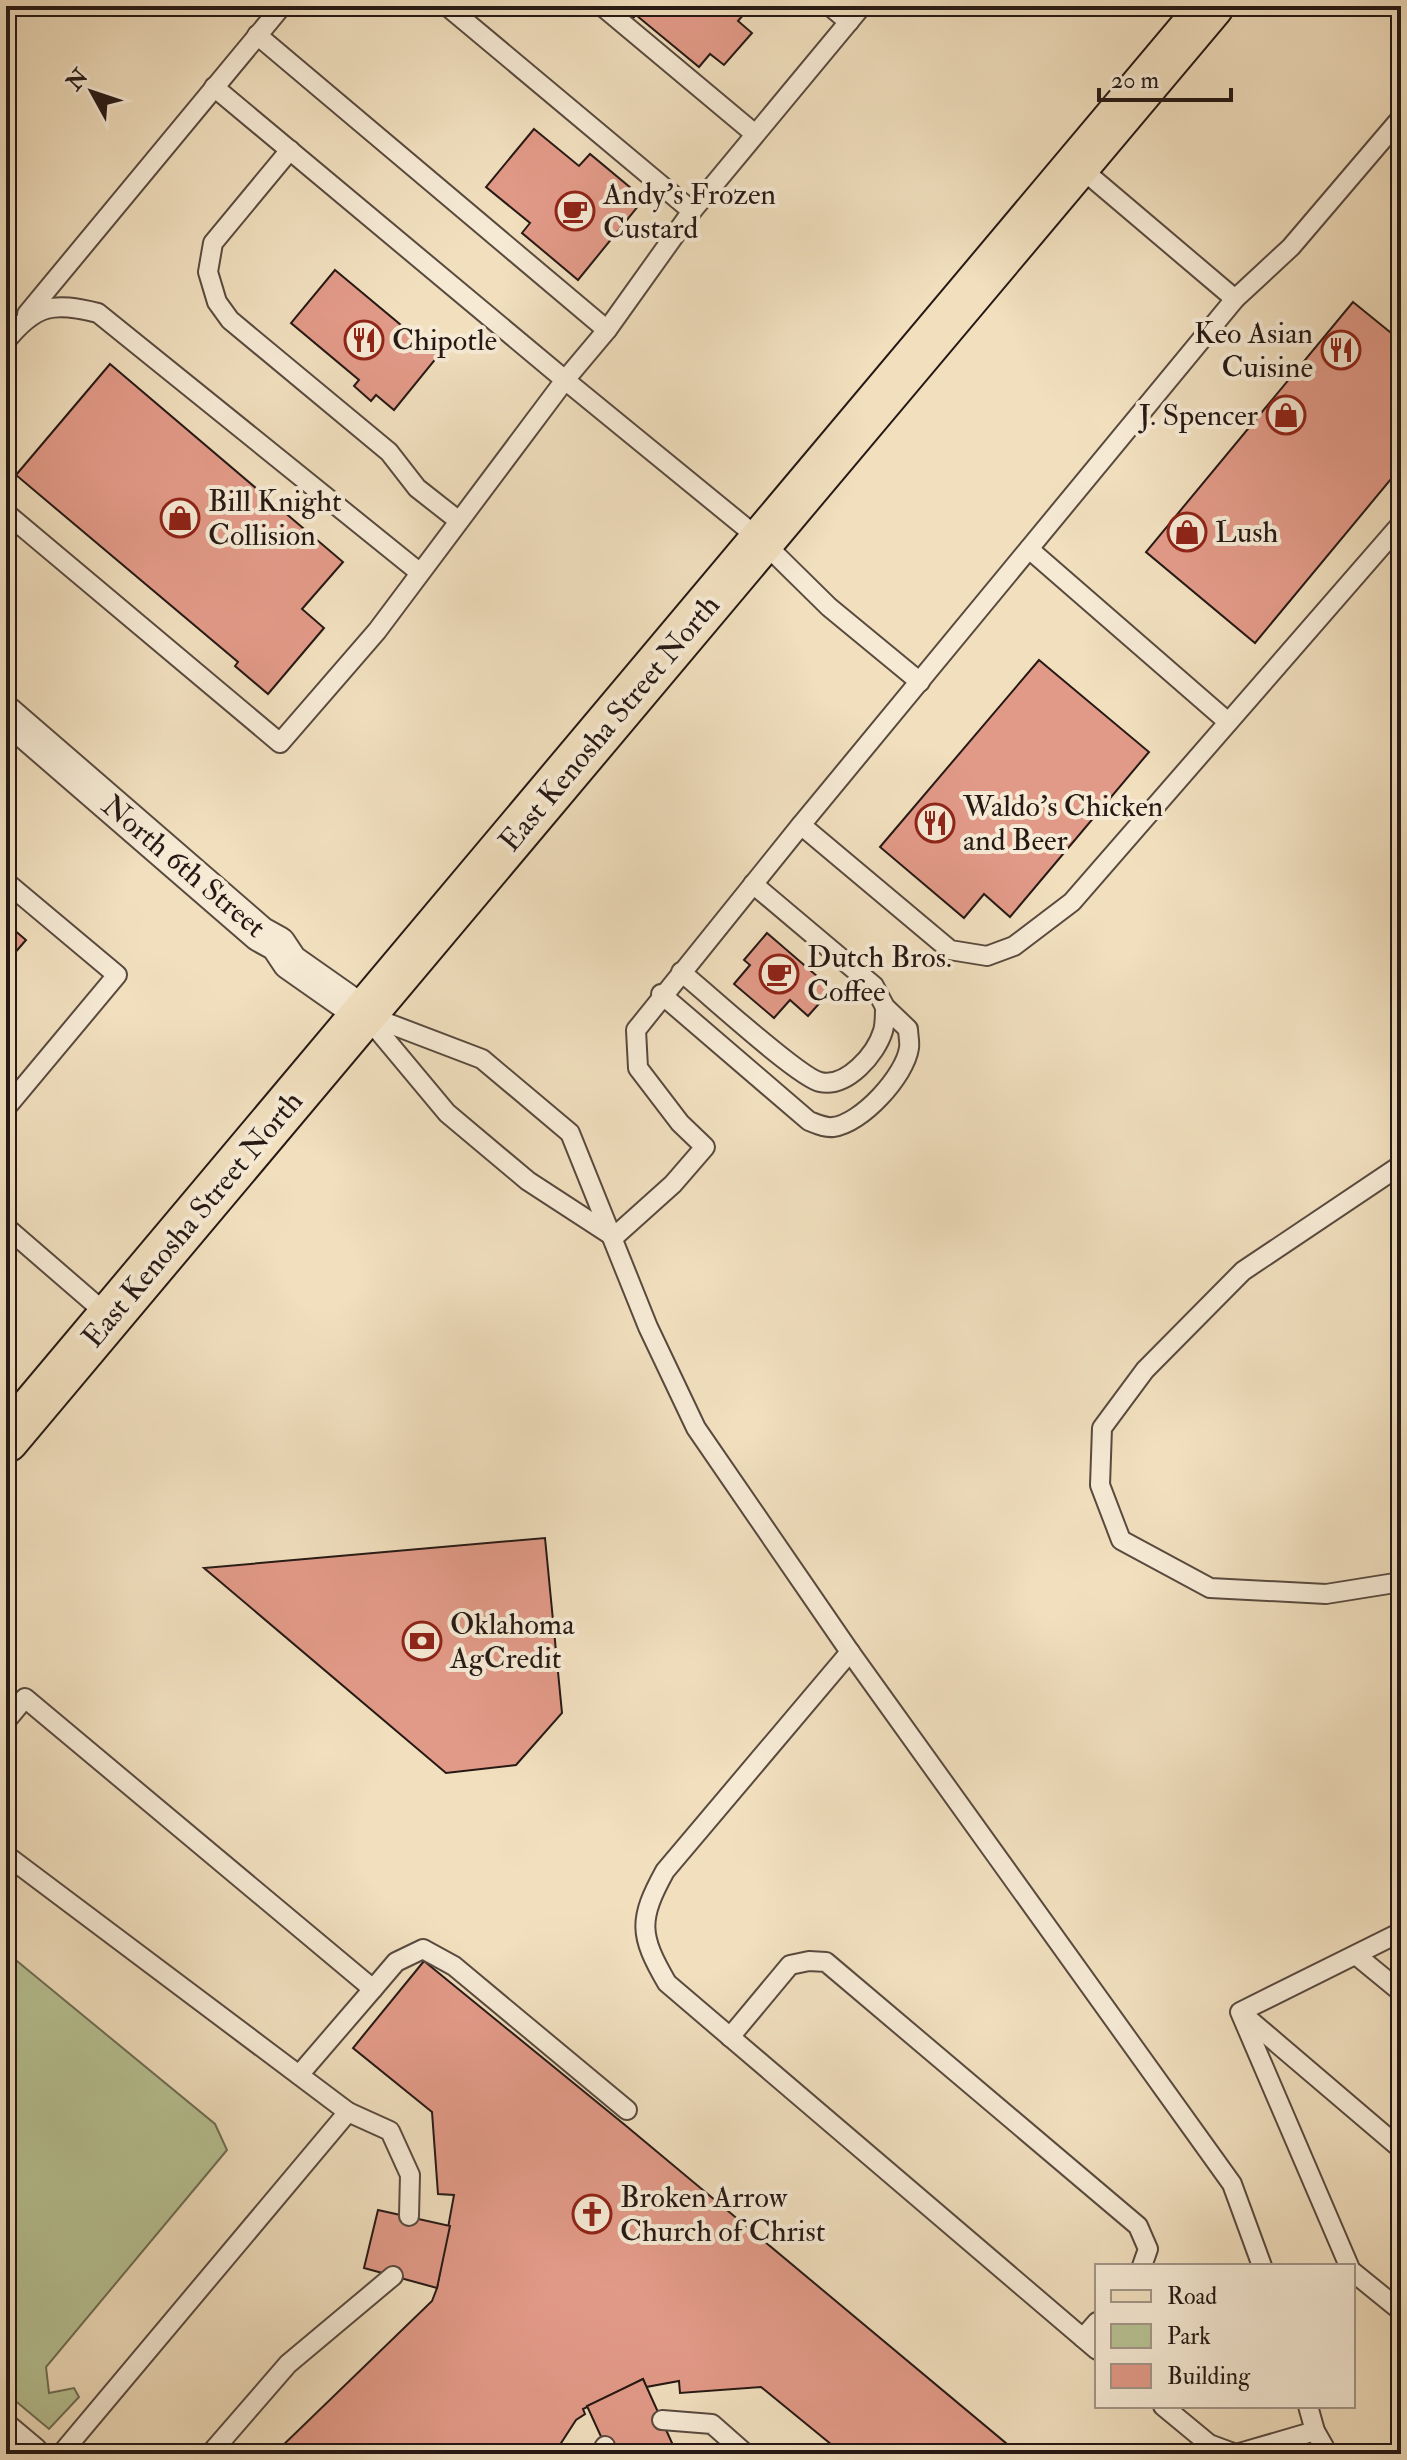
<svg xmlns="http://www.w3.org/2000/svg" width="1407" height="2460" font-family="'IM FELL Double Pica',serif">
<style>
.green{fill:#b7c294;stroke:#6e6e54;stroke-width:2}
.building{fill:#e29a88;stroke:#261915;stroke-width:2}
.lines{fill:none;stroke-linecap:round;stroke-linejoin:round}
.lane-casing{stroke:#594a3f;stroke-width:22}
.street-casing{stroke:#594a3f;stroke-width:38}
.primary-casing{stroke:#261915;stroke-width:48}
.lane{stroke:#f6ead5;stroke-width:18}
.street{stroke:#f6ead5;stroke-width:34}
.primary{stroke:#f1dfbe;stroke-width:44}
.labels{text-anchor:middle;stroke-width:8;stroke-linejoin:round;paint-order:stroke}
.poi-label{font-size:30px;fill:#261915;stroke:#f6ead5;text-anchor:start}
.street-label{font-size:30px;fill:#261915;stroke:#f6ead5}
</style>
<rect width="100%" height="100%" fill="#f1dfbe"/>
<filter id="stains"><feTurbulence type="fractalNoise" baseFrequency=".0025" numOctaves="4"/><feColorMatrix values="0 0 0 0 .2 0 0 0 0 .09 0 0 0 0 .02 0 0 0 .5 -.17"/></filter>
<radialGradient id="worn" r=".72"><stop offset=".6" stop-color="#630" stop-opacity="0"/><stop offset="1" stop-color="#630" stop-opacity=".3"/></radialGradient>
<path class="green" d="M 6,1952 L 215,2124 L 227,2150 L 46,2367 L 49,2393 L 74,2388 L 79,2397 L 49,2429 L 6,2393 Z"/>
<g class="building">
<path d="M 613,6 L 751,6 L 738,21 L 752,33 L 724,65 L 710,54 L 699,67 L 636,15 L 630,21 Z"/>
<path d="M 534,129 L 579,166 L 590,154 L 644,199 L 578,280 L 522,233 L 530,223 L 486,187 Z"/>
<path d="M 1401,261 L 1401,277 L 1393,270 Z"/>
<path d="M 335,270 L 438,356 L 394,410 L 376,395 L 371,401 L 354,386 L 359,380 L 291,323 Z"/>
<path d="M 1353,302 L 1401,341 L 1401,467 L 1255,643 L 1146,552 Z"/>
<path d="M 110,364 L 343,562 L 302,609 L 324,628 L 268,694 L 235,666 L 238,662 L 16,475 Z"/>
<path d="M 1039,660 L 1149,752 L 1010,917 L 984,894 L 964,918 L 880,847 Z"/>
<path d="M 6,923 L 26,940 L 6,963 Z"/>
<path d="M 767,933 L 832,989 L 808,1016 L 790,1000 L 774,1018 L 734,984 L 750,965 L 744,960 Z"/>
<path d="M 545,1538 L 562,1713 L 516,1765 L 446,1773 L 204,1568 Z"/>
<path d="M 424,1961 L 625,2125 L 1019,2454 L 843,2454 L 761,2387 L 680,2393 L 679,2381 L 646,2387 L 643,2379 L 583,2409 L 585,2414 L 576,2420 L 554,2454 L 280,2454 L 277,2451 L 432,2301 L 437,2288 L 454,2195 L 438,2194 L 432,2112 L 353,2048 Z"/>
<path d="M 378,2210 L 450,2226 L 437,2288 L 364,2268 Z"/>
<path d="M 643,2379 L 677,2454 L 609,2454 L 587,2406 Z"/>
</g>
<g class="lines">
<g class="lane-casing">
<g id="lane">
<path d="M 447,6 L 692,211"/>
<path d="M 602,6 L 755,134"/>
<path d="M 830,6 L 849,22"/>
<path d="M 862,6 L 692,211 L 607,330 L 565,380 L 762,541 L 829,607 L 920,682"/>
<path d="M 257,35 L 607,330"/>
<path d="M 290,150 L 213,243 L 208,272 L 217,302 L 230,320 L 389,452 L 417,488 L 459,521"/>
<path d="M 1077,165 L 1235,299 L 1291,247 L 1401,118"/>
<path d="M 1235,299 L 801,825 L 950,950 L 987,956 L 1014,946 L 1072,902 L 1401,524"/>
<path d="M 27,314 L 282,6"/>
<path d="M 6,341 C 36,304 53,302 98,313 L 419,572"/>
<path d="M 6,513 L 280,743 L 377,631 L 565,380 L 214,87"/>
<path d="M 1029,549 L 1228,722"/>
<path d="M 6,882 L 117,975 L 6,1108"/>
<path d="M 681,972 C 705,991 798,1077 820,1082 C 847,1088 876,1054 883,1031 C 885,1024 885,1015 885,1007"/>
<path d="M 661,994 L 809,1121 C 817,1124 825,1128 833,1127 C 861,1124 905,1076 909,1048 C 910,1042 908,1035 908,1029 L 885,1007 L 874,986 L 753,884"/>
<path d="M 364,1014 L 482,1059 L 570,1133 L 648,1327 L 696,1428 L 850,1652 L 1232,2184 L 1262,2266"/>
<path d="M 366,1016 L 447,1113 L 528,1181 L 614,1237"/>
<path d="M 1401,1165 L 1243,1271 L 1145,1370 L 1102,1428 L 1100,1485 L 1121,1540 L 1210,1588 L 1326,1594 L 1401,1582"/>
<path d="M 6,1227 L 110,1317"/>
<path d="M 614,1237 L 673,1184 L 705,1147 L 680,1123 L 638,1068 L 636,1030 L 801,825"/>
<path d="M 850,1652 L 665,1871 C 638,1920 639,1935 667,1983 L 1097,2350"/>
<path d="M 6,1721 L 25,1698 L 373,1989 L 299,2075"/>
<path d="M 6,1855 L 348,2112 L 61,2454"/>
<path d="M 1356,1955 L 1401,1992"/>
<path d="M 373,1989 L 396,1962 L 423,1949 L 454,1966 L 627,2110"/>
<path d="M 1245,2016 L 1401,2149"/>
<path d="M 730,2037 L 790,1965 L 809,1961 L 826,1962 L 1138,2226 L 1148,2249 L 1142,2266"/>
<path d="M 348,2112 L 390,2131 L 410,2175 L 409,2216"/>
<path d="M 1349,2266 L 1240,2012 L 1401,1932"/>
<path d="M 1353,2272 L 1401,2311"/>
<path d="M 1083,2338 L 1097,2322"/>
<path d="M 1163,2406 L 1209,2444 L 1236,2454"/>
<path d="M 1308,2406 L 1315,2431 L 1328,2454"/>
<path d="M 662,2420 L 712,2424 L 746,2454"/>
<path d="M 210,2454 L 288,2364 L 393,2276"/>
<path d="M 600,2454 L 605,2446"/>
<path d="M 1236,2454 L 1315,2431"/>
</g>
</g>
<g class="street-casing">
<g id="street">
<path d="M 6,714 L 260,934 L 278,944 L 290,962 L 364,1014"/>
<path d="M 6,2433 L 31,2454"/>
</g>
</g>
<g class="primary-casing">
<path id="primary" d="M 6,1440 L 1211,6"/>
</g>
<use href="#lane" class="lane"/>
<use href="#street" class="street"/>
<use href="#primary" class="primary"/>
</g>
<defs>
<g id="cafe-ring" transform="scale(2)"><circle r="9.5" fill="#f6ead5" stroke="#8f2418" stroke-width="1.5"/><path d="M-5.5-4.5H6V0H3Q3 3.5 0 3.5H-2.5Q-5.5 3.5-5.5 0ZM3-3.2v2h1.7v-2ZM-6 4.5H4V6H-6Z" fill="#8f2418"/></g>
<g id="restaurant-ring" transform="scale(2)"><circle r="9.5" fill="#f6ead5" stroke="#8f2418" stroke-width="1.5"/><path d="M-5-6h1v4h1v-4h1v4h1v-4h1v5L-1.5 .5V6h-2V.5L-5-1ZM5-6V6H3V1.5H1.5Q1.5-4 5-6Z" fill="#8f2418"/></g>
<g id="shop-ring" transform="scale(2)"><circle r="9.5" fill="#f6ead5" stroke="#8f2418" stroke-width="1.5"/><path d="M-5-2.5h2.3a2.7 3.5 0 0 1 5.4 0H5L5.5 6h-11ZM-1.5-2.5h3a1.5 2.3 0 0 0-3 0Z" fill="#8f2418"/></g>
<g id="bank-ring" transform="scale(2)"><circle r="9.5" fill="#f6ead5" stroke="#8f2418" stroke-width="1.5"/><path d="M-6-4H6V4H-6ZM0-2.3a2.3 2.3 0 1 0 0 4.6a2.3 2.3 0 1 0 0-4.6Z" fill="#8f2418"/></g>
<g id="church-ring" transform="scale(2)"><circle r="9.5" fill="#f6ead5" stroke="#8f2418" stroke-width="1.5"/><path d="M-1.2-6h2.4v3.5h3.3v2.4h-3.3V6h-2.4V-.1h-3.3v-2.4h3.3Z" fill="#8f2418"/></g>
</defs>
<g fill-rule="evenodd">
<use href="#cafe-ring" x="575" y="211"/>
<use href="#restaurant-ring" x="364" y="340"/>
<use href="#restaurant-ring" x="1341" y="350"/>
<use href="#shop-ring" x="1286" y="415"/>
<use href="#shop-ring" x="180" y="518"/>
<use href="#shop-ring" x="1187" y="532"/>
<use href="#restaurant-ring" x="935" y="823"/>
<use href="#cafe-ring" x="779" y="974"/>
<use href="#bank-ring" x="422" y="1641"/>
<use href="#church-ring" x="592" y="2214"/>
</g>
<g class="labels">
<g class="poi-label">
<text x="603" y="204">Andy's Frozen<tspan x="603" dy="34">Custard</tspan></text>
<text x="1313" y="343" text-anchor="end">Keo Asian<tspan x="1313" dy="34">Cuisine</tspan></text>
<text x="392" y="350">Chipotle</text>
<text x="1258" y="425" text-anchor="end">J. Spencer</text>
<text x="208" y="511">Bill Knight<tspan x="208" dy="34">Collision</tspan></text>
<text x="1215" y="542">Lush</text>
<text x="963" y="816">Waldo's Chicken<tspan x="963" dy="34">and Beer</tspan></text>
<text x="807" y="967">Dutch Bros.<tspan x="807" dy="34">Coffee</tspan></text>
<text x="450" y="1634">Oklahoma<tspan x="450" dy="34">AgCredit</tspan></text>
<text x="620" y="2207">Broken Arrow<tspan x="620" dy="34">Church of Christ</tspan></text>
</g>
<g class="street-label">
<text transform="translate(609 723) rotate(-50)" y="10">East Kenosha Street North</text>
<text transform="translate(184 866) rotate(40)" y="10">North 6th Street</text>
<text transform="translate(192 1219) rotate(-50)" y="10">East Kenosha Street North</text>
</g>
</g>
<rect width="1407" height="2460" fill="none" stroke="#f1dfbe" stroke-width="32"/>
<rect x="8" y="8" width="1391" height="2444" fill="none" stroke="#261915" stroke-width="4"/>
<rect x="16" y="16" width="1375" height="2428" fill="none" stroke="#261915" stroke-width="2"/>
<rect x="1095" y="2264" width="260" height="144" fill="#f6ead5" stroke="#a39688" stroke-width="2"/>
<rect x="1111" y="2290" width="40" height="12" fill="#f1dfbe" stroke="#a39688" stroke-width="2"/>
<text x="1167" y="2304" font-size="24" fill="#261915">Road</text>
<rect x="1111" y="2324" width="40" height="24" fill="#b7c294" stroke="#a39688" stroke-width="2"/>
<text x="1167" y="2344" font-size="24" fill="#261915">Park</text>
<rect x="1111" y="2364" width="40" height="24" fill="#e29a88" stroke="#a39688" stroke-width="2"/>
<text x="1167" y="2384" font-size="24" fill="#261915">Building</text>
<g transform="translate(92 92) rotate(310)" stroke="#f6ead5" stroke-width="6" paint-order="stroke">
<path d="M0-6L14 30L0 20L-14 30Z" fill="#261915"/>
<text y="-12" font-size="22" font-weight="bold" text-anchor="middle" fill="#261915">N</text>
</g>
<path d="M1099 88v12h132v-12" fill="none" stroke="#261915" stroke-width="4"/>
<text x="1111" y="88" font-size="24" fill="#261915" stroke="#f6ead5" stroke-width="6" paint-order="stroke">20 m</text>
<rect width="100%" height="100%" filter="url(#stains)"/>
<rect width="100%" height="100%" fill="url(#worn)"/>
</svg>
